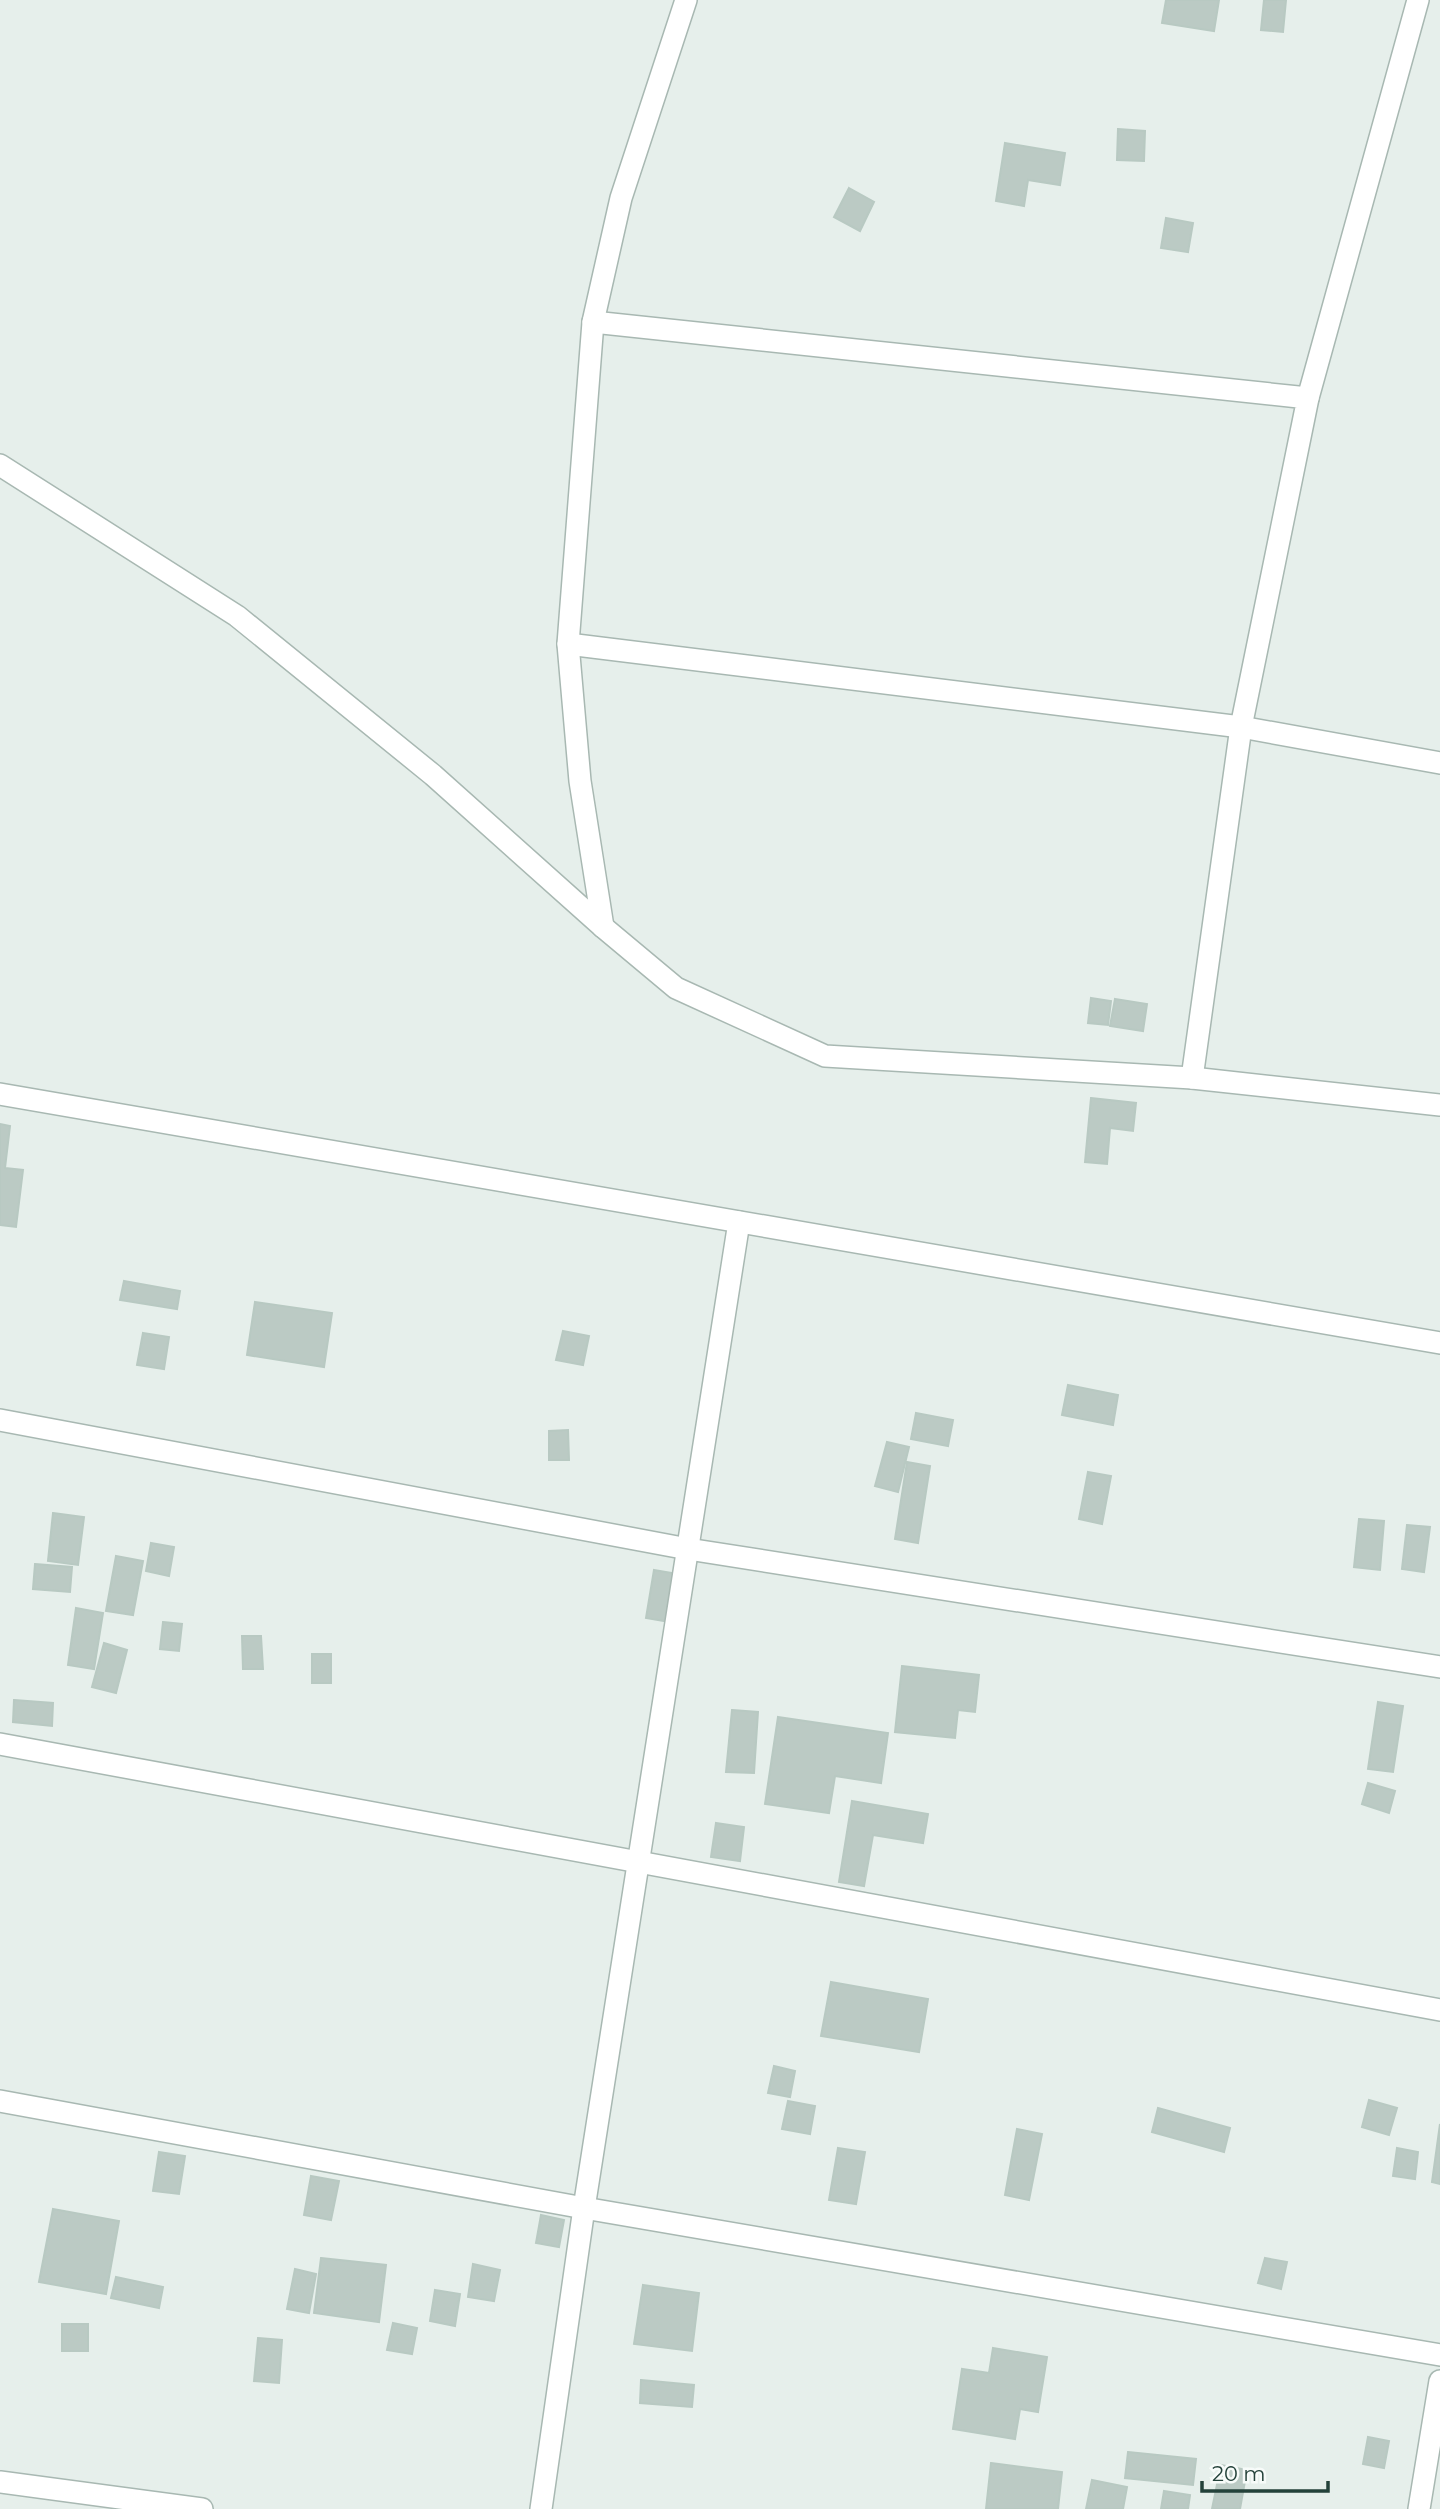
<svg xmlns="http://www.w3.org/2000/svg" width="1440" height="2509" font-family="Montserrat,sans-serif">
<style>
.building{fill:#bbcac4;stroke:#b8c9c2;stroke-width:2}
.lines{fill:none;stroke-linecap:round;stroke-linejoin:round}
.minor-casing{stroke:#a8b8b2;stroke-width:24}
.minor{stroke:#fff;stroke-width:21}
</style>
<rect width="100%" height="100%" fill="#e6efeb"/>
<g class="building">
<path d="M 1166,0 L 1219,0 L 1214,31 L 1162,23 Z"/>
<path d="M 1264,0 L 1286,0 L 1283,32 L 1261,30 Z"/>
<path d="M 1118,129 L 1145,131 L 1144,161 L 1117,160 Z"/>
<path d="M 1005,143 L 1065,153 L 1060,185 L 1028,180 L 1024,206 L 996,201 Z"/>
<path d="M 849,188 L 874,202 L 860,231 L 834,217 Z"/>
<path d="M 1166,218 L 1193,223 L 1188,252 L 1161,248 Z"/>
<path d="M 1091,998 L 1111,1001 L 1108,1025 L 1088,1023 Z"/>
<path d="M 1115,999 L 1147,1004 L 1143,1031 L 1110,1026 Z"/>
<path d="M 1091,1098 L 1136,1103 L 1133,1131 L 1110,1128 L 1107,1164 L 1085,1162 Z"/>
<path d="M 0,1124 L 10,1126 L 5,1168 L 23,1170 L 16,1227 L 0,1225 Z"/>
<path d="M 124,1281 L 180,1291 L 177,1309 L 120,1300 Z"/>
<path d="M 255,1302 L 332,1313 L 324,1367 L 247,1355 Z"/>
<path d="M 563,1331 L 589,1336 L 583,1365 L 556,1360 Z"/>
<path d="M 143,1333 L 169,1337 L 164,1369 L 137,1365 Z"/>
<path d="M 1068,1385 L 1118,1395 L 1113,1425 L 1062,1415 Z"/>
<path d="M 916,1413 L 953,1420 L 948,1446 L 911,1439 Z"/>
<path d="M 568,1430 L 569,1460 L 549,1460 L 549,1431 Z"/>
<path d="M 887,1442 L 909,1447 L 898,1492 L 875,1486 Z"/>
<path d="M 907,1462 L 930,1466 L 918,1543 L 895,1539 Z"/>
<path d="M 1088,1472 L 1111,1476 L 1102,1524 L 1079,1519 Z"/>
<path d="M 53,1513 L 84,1517 L 78,1565 L 48,1561 Z"/>
<path d="M 1359,1519 L 1384,1521 L 1380,1570 L 1354,1567 Z"/>
<path d="M 1407,1525 L 1430,1527 L 1424,1572 L 1402,1569 Z"/>
<path d="M 151,1543 L 174,1547 L 169,1576 L 146,1571 Z"/>
<path d="M 116,1556 L 143,1561 L 133,1615 L 106,1611 Z"/>
<path d="M 35,1564 L 72,1567 L 70,1592 L 33,1589 Z"/>
<path d="M 654,1570 L 678,1574 L 670,1622 L 646,1618 Z"/>
<path d="M 76,1608 L 103,1613 L 94,1669 L 68,1665 Z"/>
<path d="M 163,1622 L 182,1624 L 179,1651 L 160,1649 Z"/>
<path d="M 242,1636 L 261,1636 L 263,1669 L 243,1669 Z"/>
<path d="M 104,1643 L 127,1650 L 116,1693 L 92,1687 Z"/>
<rect x="312" y="1654" width="19" height="29"/>
<path d="M 902,1666 L 979,1675 L 975,1712 L 958,1710 L 955,1738 L 895,1732 Z"/>
<path d="M 14,1700 L 53,1703 L 52,1726 L 13,1722 Z"/>
<path d="M 1378,1702 L 1403,1706 L 1393,1772 L 1368,1769 Z"/>
<path d="M 732,1710 L 758,1712 L 754,1773 L 726,1772 Z"/>
<path d="M 778,1717 L 888,1733 L 881,1783 L 835,1776 L 829,1813 L 765,1804 Z"/>
<path d="M 1368,1783 L 1395,1791 L 1389,1813 L 1362,1804 Z"/>
<path d="M 852,1801 L 928,1814 L 923,1843 L 873,1835 L 864,1886 L 839,1882 Z"/>
<path d="M 716,1823 L 744,1827 L 740,1861 L 711,1857 Z"/>
<path d="M 831,1982 L 928,1999 L 919,2052 L 821,2036 Z"/>
<path d="M 774,2066 L 795,2071 L 790,2097 L 768,2093 Z"/>
<path d="M 1369,2100 L 1397,2108 L 1389,2135 L 1362,2127 Z"/>
<path d="M 788,2101 L 815,2106 L 810,2134 L 782,2129 Z"/>
<path d="M 1158,2108 L 1230,2128 L 1224,2152 L 1152,2132 Z"/>
<path d="M 1440,2124 L 1440,2184 L 1432,2182 Z"/>
<path d="M 1017,2129 L 1042,2134 L 1029,2200 L 1005,2195 Z"/>
<path d="M 838,2148 L 865,2152 L 856,2204 L 829,2200 Z"/>
<path d="M 1397,2148 L 1418,2152 L 1415,2179 L 1393,2176 Z"/>
<path d="M 159,2152 L 185,2156 L 179,2194 L 153,2191 Z"/>
<path d="M 311,2176 L 339,2181 L 331,2220 L 304,2215 Z"/>
<path d="M 53,2209 L 119,2221 L 106,2294 L 39,2282 Z"/>
<path d="M 541,2215 L 564,2220 L 559,2247 L 536,2243 Z"/>
<path d="M 321,2258 L 386,2265 L 379,2322 L 314,2313 Z"/>
<path d="M 1265,2258 L 1287,2262 L 1281,2289 L 1258,2283 Z"/>
<path d="M 473,2264 L 500,2270 L 494,2301 L 468,2297 Z"/>
<path d="M 295,2269 L 316,2274 L 309,2313 L 287,2309 Z"/>
<path d="M 116,2277 L 163,2287 L 159,2308 L 111,2298 Z"/>
<path d="M 643,2285 L 699,2293 L 692,2351 L 634,2344 Z"/>
<path d="M 435,2290 L 460,2294 L 455,2326 L 430,2321 Z"/>
<path d="M 393,2323 L 417,2328 L 412,2354 L 387,2350 Z"/>
<rect x="62" y="2324" width="26" height="27"/>
<path d="M 258,2338 L 282,2340 L 279,2383 L 254,2381 Z"/>
<path d="M 993,2348 L 1047,2357 L 1038,2412 L 1020,2409 L 1015,2439 L 953,2429 L 962,2369 L 989,2373 Z"/>
<path d="M 641,2380 L 694,2385 L 692,2407 L 640,2403 Z"/>
<path d="M 1368,2437 L 1389,2441 L 1384,2468 L 1363,2464 Z"/>
<path d="M 1128,2452 L 1196,2459 L 1193,2485 L 1125,2478 Z"/>
<path d="M 991,2463 L 1062,2472 L 1058,2509 L 986,2509 Z"/>
<path d="M 1221,2465 L 1247,2470 L 1240,2509 L 1212,2509 Z"/>
<path d="M 1092,2480 L 1127,2487 L 1123,2509 L 1086,2509 Z"/>
<path d="M 1164,2491 L 1190,2495 L 1188,2509 L 1161,2509 Z"/>
</g>
<g class="lines">
<g class="minor-casing">
<g id="minor">
<path d="M 593,322 L 1308,398 L 1241,727 L 1192,1078"/>
<path d="M 1308,398 L 1418,0"/>
<path d="M 0,465 L 237,616 L 433,775 L 603,927 L 676,988 L 825,1056 L 1192,1078 L 1440,1105"/>
<path d="M 568,644 L 1241,727 L 1440,763"/>
<path d="M 603,927 L 580,781 L 568,644 L 593,322 L 621,198 L 686,0"/>
<path d="M 0,1094 L 1440,1343"/>
<path d="M 0,1420 L 688,1549 L 1440,1667"/>
<path d="M 0,1744 L 1440,2010"/>
<path d="M 0,2101 L 584,2208 L 1440,2355"/>
<path d="M 0,2482 L 202,2509"/>
<path d="M 541,2509 L 584,2208 L 739,1222"/>
<path d="M 1419,2509 L 1440,2381"/>
</g>
</g>
<use href="#minor" class="minor"/>
</g>
<path d="M1202 2481v10h126v-10" fill="none" stroke="#24423a" stroke-width="3.5"/>
<text x="1212" y="2481" font-size="21" fill="#24423a" stroke="#f7fbf9" stroke-width="5" paint-order="stroke">20 m</text>
</svg>
